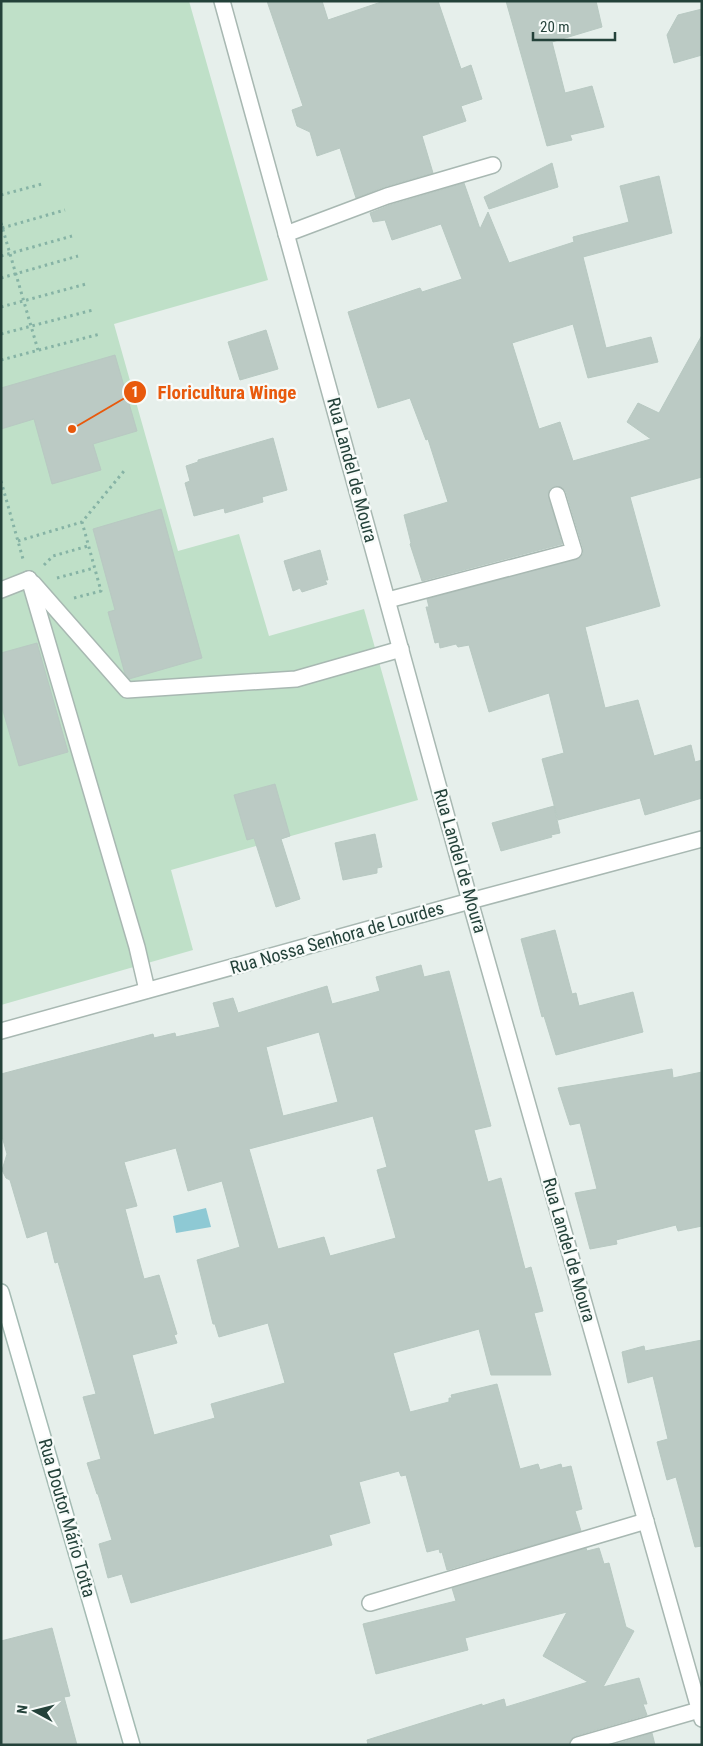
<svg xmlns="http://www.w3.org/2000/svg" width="703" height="1746" font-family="'Roboto Condensed',sans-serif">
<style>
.green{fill:#bfe0c8}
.water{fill:#8ec9d4}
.building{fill:#bbcac4;stroke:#b8c9c2;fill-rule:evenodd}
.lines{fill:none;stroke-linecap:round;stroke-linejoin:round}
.lane-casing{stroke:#a8b8b2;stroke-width:18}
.street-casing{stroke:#a8b8b2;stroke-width:18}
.secondary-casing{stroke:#a4bbb3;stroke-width:18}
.path{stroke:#86b3a5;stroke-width:3;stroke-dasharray:2.5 4;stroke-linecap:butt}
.lane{stroke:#fff;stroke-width:15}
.street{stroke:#fff;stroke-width:15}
.secondary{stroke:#fff;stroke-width:15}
.labels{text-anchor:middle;stroke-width:4.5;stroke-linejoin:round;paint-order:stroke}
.street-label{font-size:18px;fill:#24423a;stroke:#f7fbf9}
.leader{fill:none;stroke:#e8590c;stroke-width:2}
.callout-dot{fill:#e8590c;stroke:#f7fbf9;stroke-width:2}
.mark-label{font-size:15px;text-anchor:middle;font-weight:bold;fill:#fff}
.callout-label{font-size:19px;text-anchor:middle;font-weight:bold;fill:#e8590c;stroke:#f7fbf9;stroke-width:4.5;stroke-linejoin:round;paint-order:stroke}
</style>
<rect width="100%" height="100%" fill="#e6efeb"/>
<path class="green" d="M 1,1 L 189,1 L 268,280 L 114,324 L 178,551 L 239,534 L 269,636 L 364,609 L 418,800 L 171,870 L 193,950 L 1,1005 Z"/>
<path class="water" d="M 206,1208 L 211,1227 L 176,1233 L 173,1216 Z"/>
<g class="building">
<path d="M 267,1 L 322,1 L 328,20 L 384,1 L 438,1 L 461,69 L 471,65 L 482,99 L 461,106 L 466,121 L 422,136 L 433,173 L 384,187 L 356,198 L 340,148 L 317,156 L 310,132 L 297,126 L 292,110 L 303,106 Z"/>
<path d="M 506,1 L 596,1 L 602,27 L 552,42 L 565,93 L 592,86 L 604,127 L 570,135 L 572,140 L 547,146 Z"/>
<path d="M 702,9 L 702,55 L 674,63 L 667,35 L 678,15 Z"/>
<path d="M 552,163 L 558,187 L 489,209 L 484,197 Z"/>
<path d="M 659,176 L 672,233 L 583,257 L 606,348 L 651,337 L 658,362 L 588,378 L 573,324 L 512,343 L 539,429 L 560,422 L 573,461 L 651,439 L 627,422 L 638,403 L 659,413 L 702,335 L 702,477 L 630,497 L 660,606 L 585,627 L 605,708 L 638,700 L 654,756 L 691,745 L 695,762 L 702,760 L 702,798 L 645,815 L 640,798 L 558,820 L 542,759 L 564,753 L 549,693 L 489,712 L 469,645 L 458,647 L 456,644 L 440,648 L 439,642 L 435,643 L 426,607 L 429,607 L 427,599 L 580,558 L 583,554 L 583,548 L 566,492 L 563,488 L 555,486 L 550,489 L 548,493 L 562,544 L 422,581 L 410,544 L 411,543 L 404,515 L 448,502 L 428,439 L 426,440 L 410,398 L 378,408 L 348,312 L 420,288 L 422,292 L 462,279 L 441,224 L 392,240 L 385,220 L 373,222 L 370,213 L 390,205 L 464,183 L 480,229 L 488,212 L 509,263 L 574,242 L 573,237 L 629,222 L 620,186 Z"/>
<path d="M 266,330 L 278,369 L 240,380 L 228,342 Z"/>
<path d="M 115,355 L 137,431 L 93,444 L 101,470 L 52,484 L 34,419 L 1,429 L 1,388 Z"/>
<path d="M 273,438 L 287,490 L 262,497 L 263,502 L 225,513 L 224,508 L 194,516 L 185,483 L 190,481 L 186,466 L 198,462 L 198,460 Z"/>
<path d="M 161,509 L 202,658 L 129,679 L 125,674 L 108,612 L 115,610 L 93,529 Z"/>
<path d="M 320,550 L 328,580 L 325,580 L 327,584 L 302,592 L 300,588 L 293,591 L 284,561 Z"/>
<path d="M 37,643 L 68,752 L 19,766 L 1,704 L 1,653 Z"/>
<path d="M 275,784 L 290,836 L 281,839 L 300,899 L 276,907 L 254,838 L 247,840 L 234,795 Z"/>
<path d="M 554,806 L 560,833 L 551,835 L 552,837 L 501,851 L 492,823 Z"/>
<path d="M 375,834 L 382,867 L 377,868 L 377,873 L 343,880 L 335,843 Z"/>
<path d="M 555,930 L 572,994 L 576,993 L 579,1006 L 633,992 L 643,1032 L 556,1055 L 544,1016 L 542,1017 L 521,939 Z"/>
<path d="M 421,965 L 424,977 L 449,971 L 491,1126 L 474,1130 L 488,1182 L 501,1178 L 525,1269 L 531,1267 L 543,1311 L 534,1313 L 551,1375 L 491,1375 L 479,1329 L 393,1353 L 410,1412 L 449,1402 L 449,1398 L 452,1398 L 451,1395 L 497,1384 L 520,1469 L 538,1464 L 540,1470 L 561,1464 L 562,1468 L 571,1466 L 582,1509 L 575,1511 L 581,1531 L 447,1570 L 442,1552 L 440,1553 L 439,1549 L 427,1552 L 406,1475 L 401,1476 L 399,1471 L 359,1482 L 370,1523 L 329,1535 L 332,1545 L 131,1603 L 122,1574 L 108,1578 L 99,1544 L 112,1540 L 98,1494 L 97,1494 L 87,1463 L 101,1459 L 83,1397 L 96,1394 L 58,1262 L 55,1263 L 47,1231 L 27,1238 L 10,1180 L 6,1178 L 2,1170 L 7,1154 L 1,1133 L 1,1074 L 153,1034 L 154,1038 L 175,1033 L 176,1037 L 220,1027 L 213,1003 L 233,998 L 238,1013 L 327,986 L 332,1004 L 380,991 L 376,977 ZM 319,1032 L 338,1102 L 283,1116 L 266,1047 ZM 373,1116 L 387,1167 L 377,1170 L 396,1238 L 330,1256 L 324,1237 L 278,1249 L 249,1149 ZM 176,1148 L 188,1191 L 222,1181 L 240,1247 L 197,1260 L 213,1324 L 215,1324 L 219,1337 L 268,1323 L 285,1383 L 211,1404 L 215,1418 L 154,1435 L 132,1355 L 177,1343 L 174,1335 L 177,1334 L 159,1275 L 144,1279 L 125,1209 L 137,1206 L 124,1162 Z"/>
<path d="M 672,1069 L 673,1078 L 702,1072 L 702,1226 L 678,1231 L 676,1225 L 616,1240 L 617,1244 L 590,1249 L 575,1193 L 597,1189 L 580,1123 L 570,1125 L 558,1088 Z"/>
<path d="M 702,1340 L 702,1546 L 695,1547 L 676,1477 L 667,1480 L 657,1442 L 668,1439 L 653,1376 L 628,1383 L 622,1352 L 644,1346 L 645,1351 Z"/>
<path d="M 586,1548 L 587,1551 L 599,1548 L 604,1564 L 609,1563 L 626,1627 L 634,1631 L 603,1687 L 639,1678 L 647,1704 L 643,1704 L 647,1715 L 575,1736 L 571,1739 L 569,1745 L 368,1745 L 367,1740 L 482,1704 L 482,1706 L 504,1699 L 506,1707 L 588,1682 L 543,1656 L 567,1612 L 465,1638 L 468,1650 L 376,1674 L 363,1624 L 456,1601 L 452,1588 Z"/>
<path d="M 52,1628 L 70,1696 L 64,1697 L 77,1745 L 1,1745 L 1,1641 Z"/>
<path d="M 652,1733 L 655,1745 L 613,1745 Z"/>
</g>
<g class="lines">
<g class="lane-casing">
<g id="lane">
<path d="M 286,234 L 387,196 L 493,165"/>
<path d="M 29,579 L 137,947 L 147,990"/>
<path d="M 33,583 L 127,690 L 296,679 L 401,649"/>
<path d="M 1,590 L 29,579"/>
</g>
</g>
<g class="street-casing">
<g id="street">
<path d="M 222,1 L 470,901 L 702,1719"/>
<path d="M 388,600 L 574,551 L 557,495"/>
<path d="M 1,1031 L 470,901 L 702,839"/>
<path d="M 370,1603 L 646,1521"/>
<path d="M 578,1745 L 699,1710"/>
</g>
</g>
<g class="secondary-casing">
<path id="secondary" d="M 1,1292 L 132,1745"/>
</g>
<g class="path">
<path d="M 1,195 L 42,184"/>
<path d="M 1,223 L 38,350"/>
<path d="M 2,228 L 65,210"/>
<path d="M 1,256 L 72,236"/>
<path d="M 1,278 L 78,256"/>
<path d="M 1,307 L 86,284"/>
<path d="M 1,334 L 93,310"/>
<path d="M 1,360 L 100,334"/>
<path d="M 1,481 L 23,559"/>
<path d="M 18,541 L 82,522 L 124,471"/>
<path d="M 44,565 L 53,556 L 88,546"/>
<path d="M 57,578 L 94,568"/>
<path d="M 74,598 L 101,591 L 82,522"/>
</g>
<use href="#lane" class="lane"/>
<use href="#street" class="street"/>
<use href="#secondary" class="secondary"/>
</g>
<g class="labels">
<g class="street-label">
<text transform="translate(352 470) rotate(75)" y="6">Rua Landel de Moura</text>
<text transform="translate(460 861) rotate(74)" y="6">Rua Landel de Moura</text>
<text transform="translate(337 938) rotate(-16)" y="6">Rua Nossa Senhora de Lourdes</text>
<text transform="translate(569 1250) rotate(74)" y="6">Rua Landel de Moura</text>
<text transform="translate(67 1518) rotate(74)" y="6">Rua Doutor Mário Totta</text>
</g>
</g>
<path class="leader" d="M72 429L135 392"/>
<g class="callout-dot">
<circle cx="72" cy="429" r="5"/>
<circle cx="135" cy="392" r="12"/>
</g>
<g class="mark-label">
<text x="135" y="397">1</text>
</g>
<g class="callout-label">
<text x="227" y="399">Floricultura Winge</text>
</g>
<rect width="703" height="1746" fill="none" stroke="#24423a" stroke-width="5"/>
<g transform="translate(35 1711) rotate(277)" stroke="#f7fbf9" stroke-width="4" paint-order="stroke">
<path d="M0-4L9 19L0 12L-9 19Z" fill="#24423a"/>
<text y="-8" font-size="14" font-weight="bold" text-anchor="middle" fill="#24423a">N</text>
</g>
<path d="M533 32v8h82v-8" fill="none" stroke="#24423a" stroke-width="2.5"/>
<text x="540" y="32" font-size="15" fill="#24423a" stroke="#f7fbf9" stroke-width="4" paint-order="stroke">20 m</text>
</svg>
